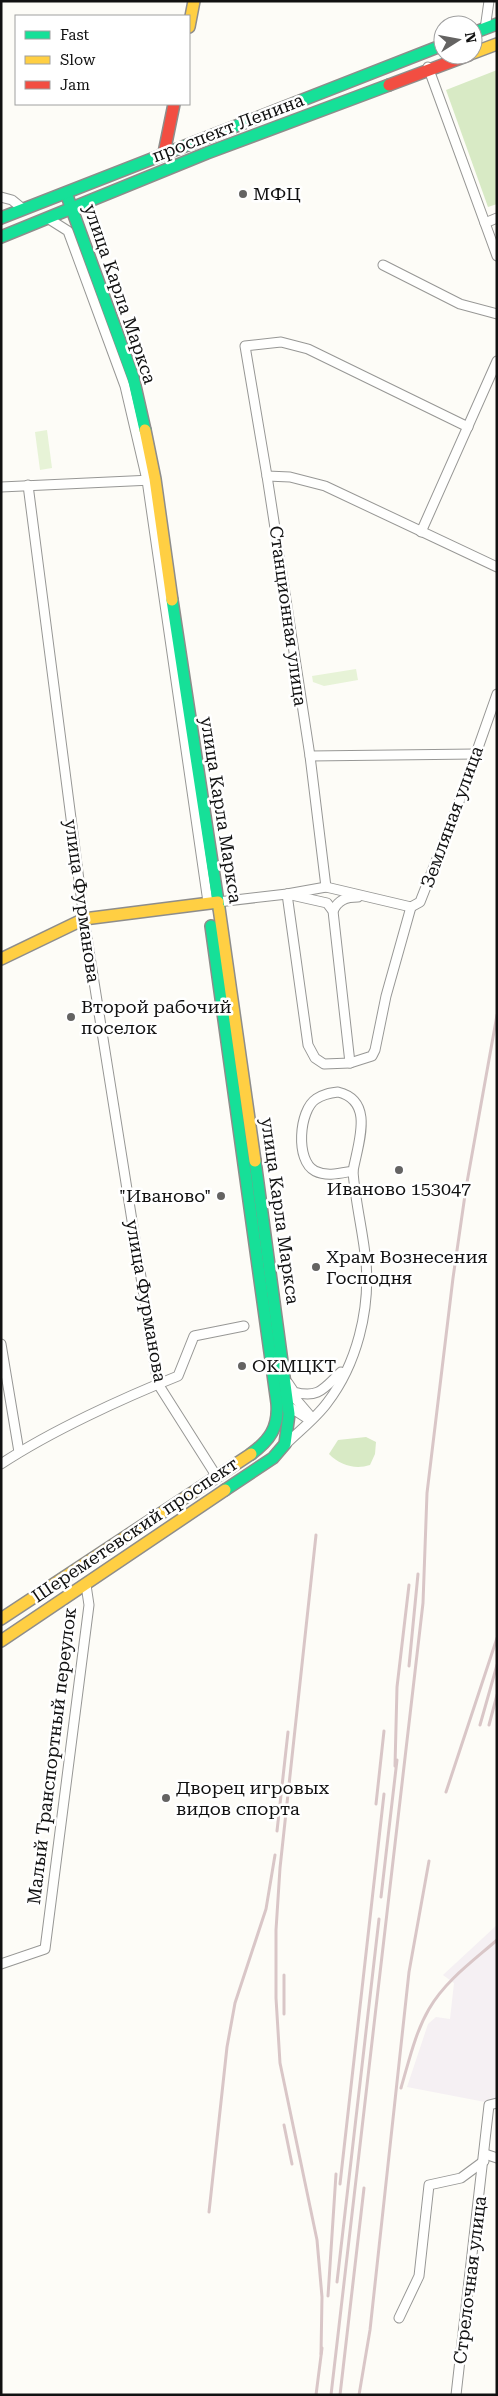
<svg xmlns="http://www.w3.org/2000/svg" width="498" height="2396" font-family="'Roboto Serif',serif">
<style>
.industrial{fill:#f5f0f3}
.green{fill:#e7f3d7}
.forest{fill:#d8eac5}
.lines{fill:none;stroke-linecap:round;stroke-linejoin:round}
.street-casing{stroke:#979795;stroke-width:11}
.fast-casing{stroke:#8e8d8b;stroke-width:14}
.slow-casing{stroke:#8e8d8b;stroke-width:14}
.jam-casing{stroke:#8e8d8b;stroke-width:14}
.street{stroke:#fffffe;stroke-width:9}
.fast{stroke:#16e098;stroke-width:11}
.slow{stroke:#ffcf43;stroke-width:11}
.jam{stroke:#f24e42;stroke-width:11}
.rail{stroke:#d9c6c7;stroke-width:3}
.poi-dot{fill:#646362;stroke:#fff;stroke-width:2}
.labels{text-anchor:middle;stroke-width:5;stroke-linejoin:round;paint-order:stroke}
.street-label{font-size:18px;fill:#111;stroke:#fff}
.poi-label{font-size:18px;fill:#111;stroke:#fff;text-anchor:start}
</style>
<rect width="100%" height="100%" fill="#fdfcf7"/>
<path class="industrial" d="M 497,1925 L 497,2098 L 485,2102 L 407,2087 L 428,2024 L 436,2017 L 450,2019 L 454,1983 L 443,1975 Z"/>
<g class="green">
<path d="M 47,430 L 52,468 L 40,470 L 35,432 Z"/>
<path d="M 356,669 L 358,680 L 324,686 L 313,682 L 312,676 Z"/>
</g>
<g class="forest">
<path d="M 497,70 L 497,204 L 488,207 L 446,90 Z"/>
<path d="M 366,1437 L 376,1442 L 375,1454 L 370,1465 C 355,1470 340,1465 329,1454 L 338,1440 Z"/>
</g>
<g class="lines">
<g class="street-casing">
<g id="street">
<path d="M 485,29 L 489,1"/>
<path d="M 428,67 L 497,256"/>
<path d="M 1,197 L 12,200 L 23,209"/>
<path d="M 49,219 L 68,231 L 125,386 L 147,480 L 208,902"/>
<path d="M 485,223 L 497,218"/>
<path d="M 383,265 L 460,304 L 497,314"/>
<path d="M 267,476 L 290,477 L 325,486 L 497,567"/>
<path d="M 28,485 L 84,919 L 158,1384 L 217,1477"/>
<path d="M 1,487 L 152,480"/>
<path d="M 421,532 L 497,361"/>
<path d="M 310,756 L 475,754"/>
<path d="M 326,887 L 310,756 L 267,476 L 245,346 L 281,342 L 308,349 L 468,427"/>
<path d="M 287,894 L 308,1045 L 315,1058 L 324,1064 L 350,1063 L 372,1056 L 375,1050 L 386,996 L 411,907"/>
<path d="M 287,894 L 327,903 L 333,911 L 350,1063"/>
<path d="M 218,902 L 287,894 L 326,887 L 411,907"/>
<path d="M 411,907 L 420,902 L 455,813 L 497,694"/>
<path d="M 333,911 C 338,900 346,897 358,897"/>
<path d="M 338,1092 C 375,1101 358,1143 353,1171 C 341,1173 327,1177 315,1171 C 295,1161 299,1110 316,1099 C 323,1094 330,1093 338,1092 Z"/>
<path d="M 1,1344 L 19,1452"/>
<path d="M 288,1383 L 294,1392 C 319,1399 324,1388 341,1372"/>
<path d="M 288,1390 L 312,1418"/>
<path d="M 288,1406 L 305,1417 L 312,1418"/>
<path d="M 286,1444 C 299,1431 316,1418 327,1403 C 357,1364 370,1310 366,1262 C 363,1231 355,1201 353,1171"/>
<path d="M 1,1464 C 51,1431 123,1398 178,1376 L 194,1336 L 244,1326"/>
<path d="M 1,1964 L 45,1949 L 89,1605 L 86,1585"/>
<path d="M 485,2154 L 497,2158"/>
<path d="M 399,2318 L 419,2276 L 429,2185 L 461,2178 L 484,2161"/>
<path d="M 456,2395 L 489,2105 L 497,2103"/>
</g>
</g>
<g class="fast-casing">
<g id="fast">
<path d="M 473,33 L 497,24"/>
<path d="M 66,193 L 133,377 L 145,430"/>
<path d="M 1,218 L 443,45"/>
<path d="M 1,237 L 207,153 L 389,85"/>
<path d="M 172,600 L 219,908"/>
<path d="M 211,926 L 277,1403 C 279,1427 270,1440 251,1454"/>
<path d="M 225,1490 L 273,1458 L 285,1444 L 289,1414 L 255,1161"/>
</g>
</g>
<g class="slow-casing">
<g id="slow">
<path d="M 189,27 L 194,1"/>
<path d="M 473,53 L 497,44"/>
<path d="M 145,430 L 155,479 L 172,600"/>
<path d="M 219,908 L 255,1161"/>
<path d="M 1,959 L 84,919 L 218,902"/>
<path d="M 1,1619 L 251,1454"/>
<path d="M 1,1641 L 225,1490"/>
</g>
</g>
<g class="jam-casing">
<g id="jam">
<path d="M 389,85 L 469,55"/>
<path d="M 164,153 L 174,104"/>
</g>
</g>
<use href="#street" class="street"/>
<use href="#fast" class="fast"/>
<use href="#slow" class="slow"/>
<use href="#jam" class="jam"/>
<g class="rail">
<path d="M 316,1535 L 280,1868 L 276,1930 L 276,1998 L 280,2063 L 317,2240 L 322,2297 L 321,2354"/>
<path d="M 409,1666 L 418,1574"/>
<path d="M 480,1725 L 497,1665"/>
<path d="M 489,1725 L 497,1695"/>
<path d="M 395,1766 L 397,1687 L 409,1585"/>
<path d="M 446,1792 L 497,1638"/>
<path d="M 376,1804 L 384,1731"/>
<path d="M 277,1831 L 288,1732"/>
<path d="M 381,1897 L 397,1760"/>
<path d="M 284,1975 L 284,2014"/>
<path d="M 401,2088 C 409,2061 415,2033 429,2009 C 445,1981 473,1961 497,1940"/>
<path d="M 284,2125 L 292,2164"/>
<path d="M 340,2184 L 384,1794"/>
<path d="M 209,2212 L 227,2047 L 235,2003 L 266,1909 L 275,1855"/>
<path d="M 337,2282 L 379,1919"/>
<path d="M 328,2296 L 336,2174"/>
<path d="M 316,2395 L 322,2348"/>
<path d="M 331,2395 L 423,1603 L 427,1493 L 453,1278 L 466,1188 L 497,1015"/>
<path d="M 340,2395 L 364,2188"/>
<path d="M 359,2395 L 370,2330 L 409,1972 L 429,1861"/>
</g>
</g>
<g class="poi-dot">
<circle cx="243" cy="194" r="5"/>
<circle cx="71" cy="1017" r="5"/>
<circle cx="399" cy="1170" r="5"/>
<circle cx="221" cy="1196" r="5"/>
<circle cx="316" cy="1267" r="5"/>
<circle cx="242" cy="1366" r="5"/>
<circle cx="166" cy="1798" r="5"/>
</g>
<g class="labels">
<g class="street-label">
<text transform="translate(228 128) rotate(-21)" y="6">проспект Ленина</text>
<text transform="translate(120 294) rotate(71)" y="6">улица Карла Маркса</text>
<text transform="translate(288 616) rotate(82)" y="6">Станционная улица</text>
<text transform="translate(221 810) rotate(81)" y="6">улица Карла Маркса</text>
<text transform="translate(452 817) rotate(-70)" y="6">Земляная улица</text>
<text transform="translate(82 901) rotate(82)" y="6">улица Фурманова</text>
<text transform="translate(280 1211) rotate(82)" y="6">улица Карла Маркса</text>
<text transform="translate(146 1301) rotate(80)" y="6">улица Фурманова</text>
<text transform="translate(135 1530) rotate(-34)" y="6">Шереметевский проспект</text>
<text transform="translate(52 1756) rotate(-83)" y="6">Малый Транспортный переулок</text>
<text transform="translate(470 2280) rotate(-83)" y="6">Стрелочная улица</text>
</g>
<g class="poi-label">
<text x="253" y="200">МФЦ</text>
<text x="81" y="1013">Второй рабочий<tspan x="81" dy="21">поселок</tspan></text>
<text x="399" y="1195" text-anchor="middle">Иваново 153047</text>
<text x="211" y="1202" text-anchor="end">"Иваново"</text>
<text x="326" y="1263">Храм Вознесения<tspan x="326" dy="21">Господня</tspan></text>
<text x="252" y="1372">ОКМЦКТ</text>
<text x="176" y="1794">Дворец игровых<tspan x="176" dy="21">видов спорта</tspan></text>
</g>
</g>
<rect width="498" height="2396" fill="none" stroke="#111111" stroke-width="5"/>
<rect x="15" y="15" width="175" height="90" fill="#ffffff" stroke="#a0a0a0"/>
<rect x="25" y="31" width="25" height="8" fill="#16e098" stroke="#a0a0a0"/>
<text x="60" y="40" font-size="15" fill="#111111">Fast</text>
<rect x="25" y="56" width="25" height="8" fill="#ffcf43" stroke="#a0a0a0"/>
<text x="60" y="65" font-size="15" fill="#111111">Slow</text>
<rect x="25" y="81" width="25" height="8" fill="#f24e42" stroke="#a0a0a0"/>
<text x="60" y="90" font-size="15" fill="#111111">Jam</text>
<g transform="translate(458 40) rotate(79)"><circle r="24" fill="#ffffff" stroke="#a0a0a0"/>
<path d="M0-4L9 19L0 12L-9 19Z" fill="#646362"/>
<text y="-8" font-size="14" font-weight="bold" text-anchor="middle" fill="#111111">N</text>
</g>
</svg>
